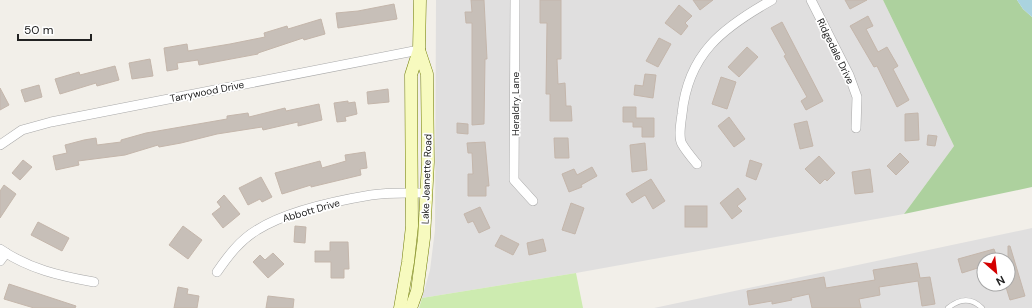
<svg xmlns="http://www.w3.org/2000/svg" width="1032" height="308" font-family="'DM Sans',sans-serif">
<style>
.residential{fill:#e0dfdf;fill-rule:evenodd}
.grass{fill:#cdebb0}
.forest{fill:#add19e}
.water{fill:#aad3df}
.building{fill:#c7bfb8;stroke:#c4b6ab}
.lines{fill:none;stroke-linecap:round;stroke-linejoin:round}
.lane-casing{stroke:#a9a9a9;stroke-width:5.5}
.street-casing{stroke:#a9a9a9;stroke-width:10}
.secondary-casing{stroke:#707d05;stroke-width:13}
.lane{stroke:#fff;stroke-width:4.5}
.street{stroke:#fff;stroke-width:9}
.secondary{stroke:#f7fabf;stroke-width:12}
.labels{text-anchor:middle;stroke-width:3.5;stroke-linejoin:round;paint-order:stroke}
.street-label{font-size:10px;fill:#222;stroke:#fff}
</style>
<rect width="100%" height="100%" fill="#f2efe9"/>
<g class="residential">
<path d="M 436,0 L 883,0 L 954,146 L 904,214 L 576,273 L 422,298 L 430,270 L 435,230 Z"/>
<path d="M 1032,228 L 1032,308 L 654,308 L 1023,230 ZM 984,260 L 1008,260 L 1008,284 L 984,284 Z"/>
</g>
<path class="grass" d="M 576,273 L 583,308 L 419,308 L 422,298 Z"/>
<path class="forest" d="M 883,0 L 1017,0 L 1023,9 L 1032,17 L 1032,187 L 904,214 L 954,146 Z"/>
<path class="water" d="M 1017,0 L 1032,0 L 1032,17 L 1023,9 Z"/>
<g class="building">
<path d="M 471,0 L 484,0 L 487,59 L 485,59 L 484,124 L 472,125 L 472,23 L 466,23 L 465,12 L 472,12 Z"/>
<path d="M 540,0 L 561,0 L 561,59 L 557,59 L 558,84 L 565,83 L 566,106 L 571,106 L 572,121 L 550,121 L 550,94 L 546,94 L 547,23 L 540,23 Z"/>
<path d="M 693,0 L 713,0 L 700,10 Z"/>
<path d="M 845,0 L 867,0 L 850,9 Z"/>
<path d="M 394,4 L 397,19 L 338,28 L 336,13 L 358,11 Z"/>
<path d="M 679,5 L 692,16 L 685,23 L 688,26 L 681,35 L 665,23 Z"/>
<path d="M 868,16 L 873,26 L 866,29 L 878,52 L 887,47 L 898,66 L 893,69 L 909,100 L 897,107 L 877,66 L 874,67 L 850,26 Z"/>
<path d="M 321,19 L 325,34 L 304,40 L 303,38 L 258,53 L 258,54 L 199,65 L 198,60 L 177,63 L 178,69 L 167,71 L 164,48 L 187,44 L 188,51 L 230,44 L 265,37 L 264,33 L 287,26 L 288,29 Z"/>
<path d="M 782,22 L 823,101 L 806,110 L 801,101 L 807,97 L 784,56 L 786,55 L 771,28 Z"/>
<path d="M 659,38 L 671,44 L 658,67 L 646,61 Z"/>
<path d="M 747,47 L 758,57 L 739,77 L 728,67 Z"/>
<path d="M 150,59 L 153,76 L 132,79 L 129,63 Z"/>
<path d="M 115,66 L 119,80 L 97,86 L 96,83 L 60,94 L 55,79 L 79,72 L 80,75 Z"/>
<path d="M 645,74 L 656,75 L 653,98 L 634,95 L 635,85 L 643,86 Z"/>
<path d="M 721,77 L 736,82 L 727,109 L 712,104 Z"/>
<path d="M 39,85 L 42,97 L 25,102 L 21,90 Z"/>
<path d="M 0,88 L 9,105 L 0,110 Z"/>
<path d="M 388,89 L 389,102 L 368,104 L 367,92 Z"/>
<path d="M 348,101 L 348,103 L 355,102 L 357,114 L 345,117 L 346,121 L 337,122 L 334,103 Z"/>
<path d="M 319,104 L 322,120 L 298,126 L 298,122 L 263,130 L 262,127 L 217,134 L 181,143 L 159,147 L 158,145 L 125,155 L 78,161 L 79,165 L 56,170 L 53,156 L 67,153 L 65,145 L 84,140 L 96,138 L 97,145 L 121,142 L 121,140 L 146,133 L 227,119 L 227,116 L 248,113 L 249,117 L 285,108 L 286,111 Z"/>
<path d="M 623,107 L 636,107 L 636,118 L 654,118 L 654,137 L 642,137 L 642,127 L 633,127 L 633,122 L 623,122 Z"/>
<path d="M 918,113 L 919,140 L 905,141 L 905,114 Z"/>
<path d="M 729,117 L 745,139 L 734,147 L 718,126 Z"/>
<path d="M 807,121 L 813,146 L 800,149 L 794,124 Z"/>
<path d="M 457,123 L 468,124 L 468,134 L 457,133 Z"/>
<path d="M 928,135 L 937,136 L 935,146 L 927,145 Z"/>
<path d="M 554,138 L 568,138 L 569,158 L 555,158 Z"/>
<path d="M 485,142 L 489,186 L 486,186 L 486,196 L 468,196 L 468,174 L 473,174 L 472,153 L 468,153 L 467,143 Z"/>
<path d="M 645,143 L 647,170 L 632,172 L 630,145 Z"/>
<path d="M 365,152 L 367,168 L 360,169 L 361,175 L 311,187 L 311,185 L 282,194 L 275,173 L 320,161 L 322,168 L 346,161 L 345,155 Z"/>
<path d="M 900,153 L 909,162 L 896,175 L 887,166 Z"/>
<path d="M 819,156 L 835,173 L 827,181 L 825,179 L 820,184 L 805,169 Z"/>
<path d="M 23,160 L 32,167 L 20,180 L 12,173 Z"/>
<path d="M 750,160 L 762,164 L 756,180 L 746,176 Z"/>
<path d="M 592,167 L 597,176 L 581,185 L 582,187 L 569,192 L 562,174 L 574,169 L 577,175 Z"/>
<path d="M 870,169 L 873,192 L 855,194 L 852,172 Z"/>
<path d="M 261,177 L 272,197 L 262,202 L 260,199 L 248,205 L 239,188 Z"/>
<path d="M 651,179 L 665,201 L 653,209 L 645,195 L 632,203 L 626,194 Z"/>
<path d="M 4,185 L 16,194 L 0,218 L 0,191 Z"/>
<path d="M 738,188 L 746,199 L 737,206 L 742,211 L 732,219 L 720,203 Z"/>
<path d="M 224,195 L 240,214 L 223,228 L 212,214 L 221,207 L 217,202 Z"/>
<path d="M 571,203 L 584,208 L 575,234 L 562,230 Z"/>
<rect x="685" y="206" width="22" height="21"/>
<path d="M 480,207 L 490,228 L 479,233 L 473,221 L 468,223 L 464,214 Z"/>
<path d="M 38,222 L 69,238 L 62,251 L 31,235 Z"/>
<path d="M 183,226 L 202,240 L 188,259 L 169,245 Z"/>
<path d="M 295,226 L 306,227 L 305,243 L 294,242 Z"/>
<path d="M 501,235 L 519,244 L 513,255 L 495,246 Z"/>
<path d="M 543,239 L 546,251 L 529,255 L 527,243 Z"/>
<path d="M 330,242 L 348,242 L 349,269 L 344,269 L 344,278 L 331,278 L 331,262 L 315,262 L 315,251 L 330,251 Z"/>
<path d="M 1008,246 L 1010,246 L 1025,296 L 1010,300 L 1005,284 L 1008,284 Z"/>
<path d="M 994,249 L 998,260 L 984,260 L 984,266 L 962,273 L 958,259 Z"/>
<path d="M 273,253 L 284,264 L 268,278 L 253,262 L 260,255 L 265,260 Z"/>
<path d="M 917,263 L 920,278 L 930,277 L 935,304 L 922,306 L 918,281 L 879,287 L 880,295 L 859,299 L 861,308 L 812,308 L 809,294 L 791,298 L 792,300 L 772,304 L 772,301 L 749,305 L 747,291 L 824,277 L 826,288 L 875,280 L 873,270 Z"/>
<path d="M 9,284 L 76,306 L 75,308 L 34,308 L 4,299 Z"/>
<path d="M 178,287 L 188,289 L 187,294 L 199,296 L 197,308 L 174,308 Z"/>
<path d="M 268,296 L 294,299 L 293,308 L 266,308 Z"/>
</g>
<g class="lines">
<g class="lane-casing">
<path id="lane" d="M 948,308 C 959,299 971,297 982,308"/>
</g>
<g class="street-casing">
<g id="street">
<path d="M 515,0 L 514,180 L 533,201"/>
<path d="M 811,0 L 849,75 L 857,97 L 856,128"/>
<path d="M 0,145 L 22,130 L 51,122 L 419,50"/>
<path d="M 697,164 C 692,158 686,151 682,144 C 678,137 681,122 682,114 C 688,54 722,28 772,0"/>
<path d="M 0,249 C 29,269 60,276 94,282"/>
<path d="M 0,261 L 6,253"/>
<path d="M 217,272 C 228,256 240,240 257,230 C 287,211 335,201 371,195 C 388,192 408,193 426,193"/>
</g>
</g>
<g class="secondary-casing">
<g id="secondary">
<path d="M 400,308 L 408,262 L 412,226 L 411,75 L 419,50 L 420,0"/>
<path d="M 411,308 L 417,291 L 424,238 L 428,162 L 427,74 L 419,50"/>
</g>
</g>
<use href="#lane" class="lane"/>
<use href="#street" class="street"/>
<use href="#secondary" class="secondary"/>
</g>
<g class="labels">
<g class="street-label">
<text transform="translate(836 51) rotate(64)" y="4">Ridgedale Drive</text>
<text transform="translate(207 91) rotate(-11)" y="4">Tarrywood Drive</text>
<text transform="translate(515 104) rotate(-90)" y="4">Heraldry Lane</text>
<text transform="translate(426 179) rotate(-88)" y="4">Lake Jeanette Road</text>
<text transform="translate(311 210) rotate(-16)" y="4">Abbott Drive</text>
</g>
</g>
<g transform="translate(996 272) rotate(152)"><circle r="19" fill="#ffffff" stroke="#a7a7a7"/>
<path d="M0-3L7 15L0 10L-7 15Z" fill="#d40000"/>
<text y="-6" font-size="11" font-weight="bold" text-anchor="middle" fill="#222222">N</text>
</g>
<path d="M18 34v6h73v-6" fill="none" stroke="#222222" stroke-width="2"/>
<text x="24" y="34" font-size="12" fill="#222222" stroke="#ffffff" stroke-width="3" paint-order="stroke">50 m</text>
</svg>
